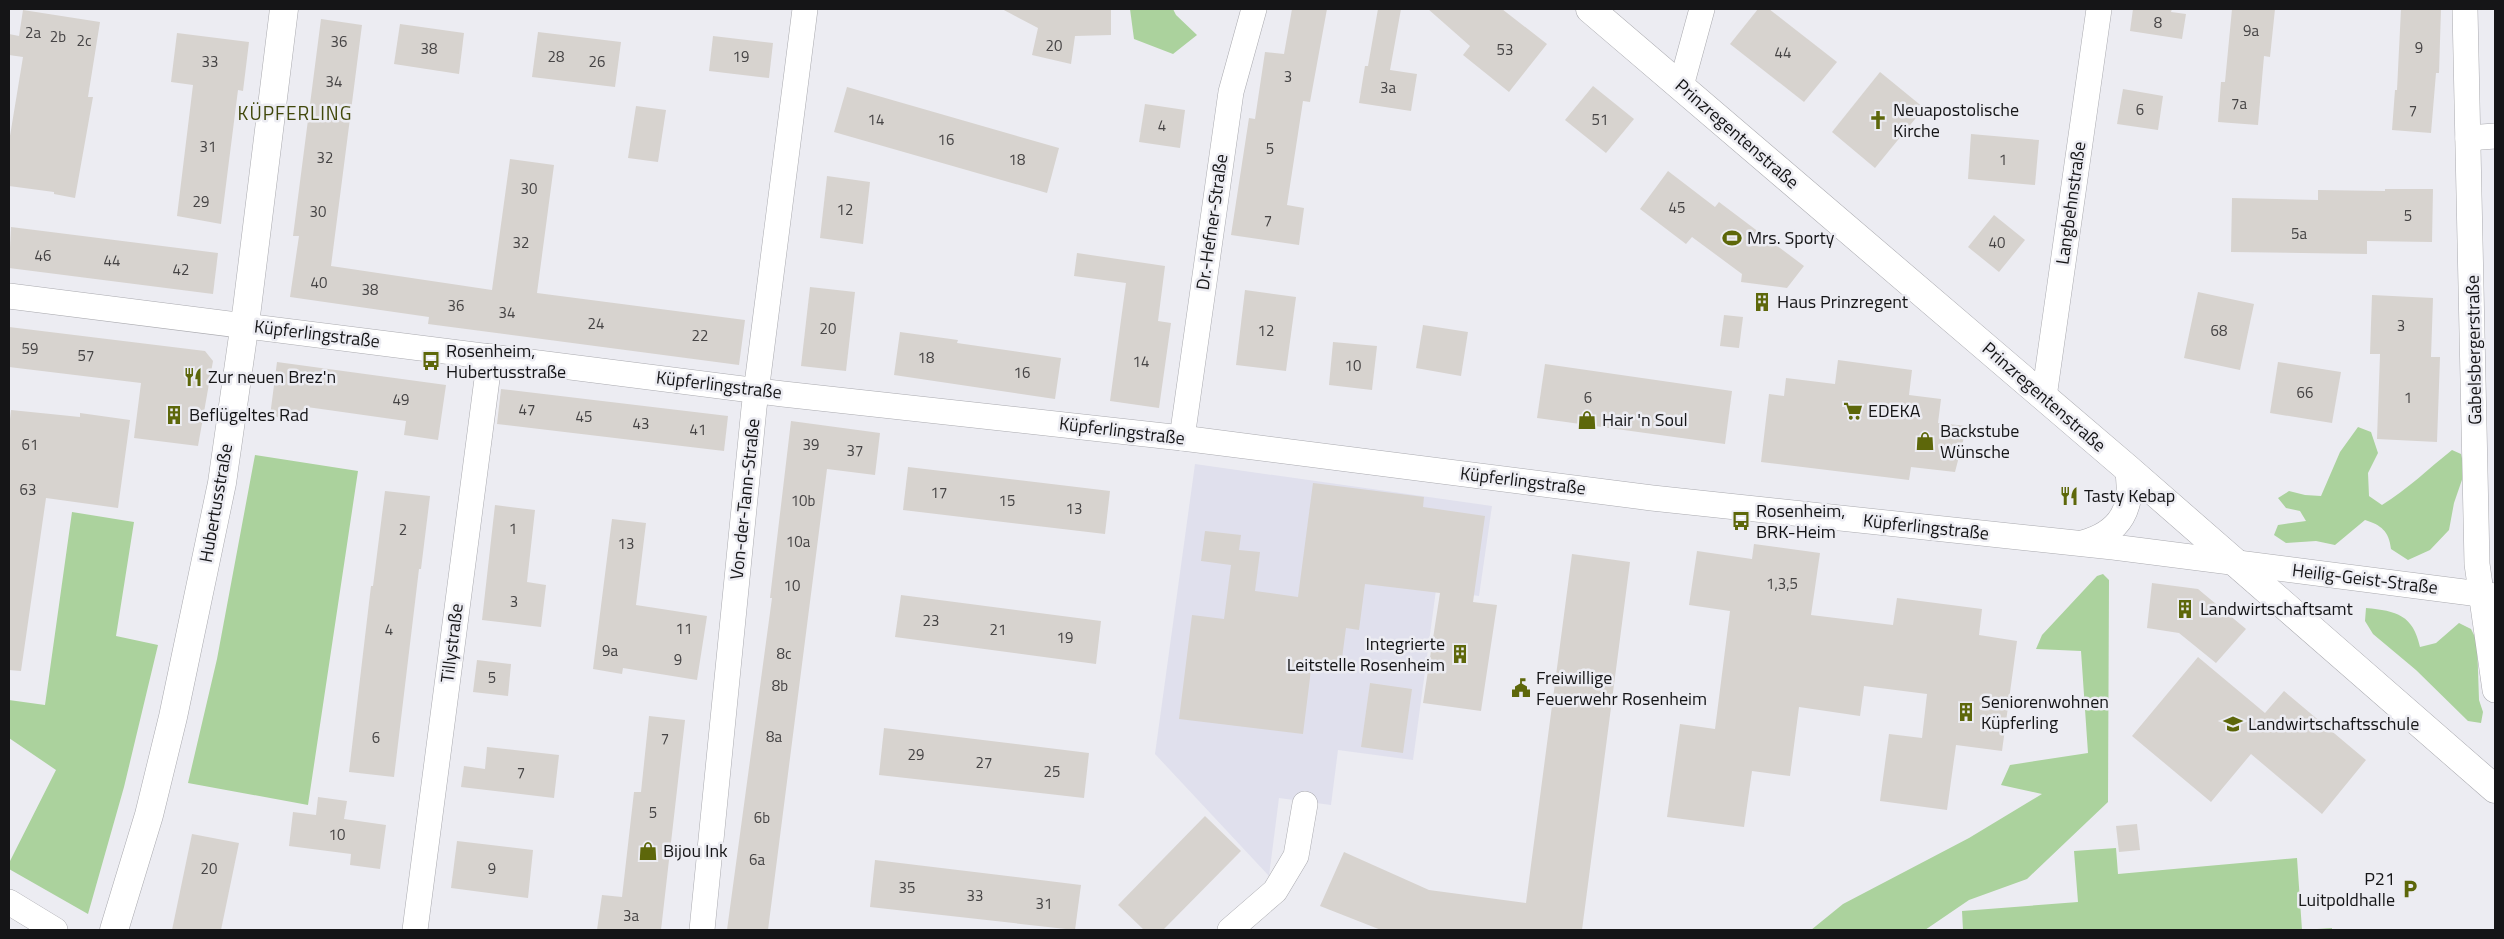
<svg xmlns="http://www.w3.org/2000/svg" width="2504" height="939" font-family="'Titillium Web',sans-serif">
<style>
.built{fill:#e0e0ed}
.green{fill:#abd29d}
.building{fill:#d7d3cf}
.lines{fill:none;stroke-linecap:round;stroke-linejoin:round}
.street-casing{stroke:#aaaaaf;stroke-width:26}
.secondary-casing{stroke:#aaaaaf;stroke-width:29}
.street{stroke:#fff;stroke-width:25}
.secondary{stroke:#fff;stroke-width:28}
.labels{text-anchor:middle;stroke-width:5;stroke-linejoin:round;paint-order:stroke}
.number-label{font-size:15px;fill:#464445}
.poi-label{font-size:18px;fill:#151517;stroke:#ececf2;text-anchor:start}
.street-label{font-size:18px;fill:#151517;stroke:#ececf2}
.neighbourhood-label{font-size:19px;letter-spacing:1px;fill:#41480c;stroke:#ececf2}
</style>
<rect width="100%" height="100%" fill="#ececf2"/>
<path class="built" d="M 1195,464 L 1492,506 L 1479,596 L 1436,590 L 1413,760 L 1338,750 L 1331,805 L 1279,798 L 1269,876 L 1155,754 Z"/>
<g class="green">
<path d="M 1130,9 L 1173,9 L 1176,15 L 1197,35 L 1173,54 L 1134,39 Z"/>
<path d="M 2358,427 L 2371,432 L 2378,453 L 2368,473 L 2369,496 L 2382,505 C 2408,489 2428,469 2452,450 L 2461,454 L 2465,471 L 2454,503 L 2449,530 L 2430,550 L 2408,560 L 2391,549 C 2389,531 2381,525 2365,520 L 2335,545 L 2316,541 L 2286,543 L 2274,535 L 2278,525 L 2306,521 L 2300,511 L 2286,508 L 2278,498 L 2289,491 L 2305,495 L 2321,496 L 2340,452 Z"/>
<path d="M 255,455 L 358,471 L 308,805 L 188,783 L 217,659 Z"/>
<path d="M 72,512 L 134,522 L 116,636 L 158,645 L 124,787 L 88,914 L 9,869 L 9,863 L 56,770 L 9,738 L 9,700 L 45,705 Z"/>
<path d="M 2103,574 L 2109,580 L 2108,802 L 2027,879 L 1969,900 L 1925,930 L 1811,930 L 1843,904 L 1969,838 L 2042,794 L 2001,785 L 2010,765 L 2088,753 L 2081,651 L 2036,649 L 2042,635 L 2097,576 Z"/>
<path d="M 2366,608 C 2397,611 2413,615 2420,647 L 2436,643 L 2459,623 L 2471,629 L 2477,641 L 2479,700 L 2483,712 L 2481,723 L 2468,721 L 2416,670 L 2373,634 L 2365,621 Z"/>
<path d="M 2116,848 L 2118,874 L 2297,858 L 2302,930 L 2332,928 L 2332,930 L 1963,930 L 1962,911 L 2078,902 L 2074,851 Z"/>
</g>
<g class="building">
<path d="M 1002,9 L 1111,9 L 1111,35 L 1075,36 L 1071,64 L 1032,55 L 1038,28 Z"/>
<path d="M 1292,9 L 1327,9 L 1310,102 L 1303,101 L 1287,205 L 1304,208 L 1299,245 L 1231,235 L 1249,118 L 1255,119 L 1265,52 L 1284,54 Z"/>
<path d="M 1378,9 L 1401,9 L 1390,70 L 1417,74 L 1411,111 L 1359,103 L 1365,66 L 1368,66 Z"/>
<path d="M 1428,9 L 1502,9 L 1547,44 L 1509,92 L 1463,55 L 1470,46 Z"/>
<path d="M 1758,9 L 1769,9 L 1837,62 L 1804,102 L 1730,44 Z"/>
<path d="M 2133,9 L 2172,9 L 2171,12 L 2186,14 L 2182,39 L 2130,31 Z"/>
<path d="M 2232,9 L 2275,9 L 2270,57 L 2264,56 L 2258,125 L 2218,122 L 2221,82 L 2225,82 Z"/>
<path d="M 2401,9 L 2441,9 L 2439,73 L 2436,73 L 2431,133 L 2392,130 L 2395,90 L 2397,90 Z"/>
<path d="M 23,10 L 100,22 L 88,97 L 93,97 L 75,198 L 54,194 L 54,192 L 9,186 L 9,142 L 23,57 L 9,55 L 9,34 L 19,36 Z"/>
<path d="M 321,19 L 362,25 L 331,266 L 492,290 L 510,159 L 554,165 L 537,293 L 745,320 L 739,365 L 428,324 L 429,317 L 290,297 L 299,236 L 293,236 Z"/>
<path d="M 400,24 L 464,33 L 459,74 L 394,64 Z"/>
<path d="M 538,32 L 621,42 L 615,87 L 532,77 Z"/>
<path d="M 177,33 L 249,42 L 243,91 L 238,90 L 221,224 L 177,216 L 193,85 L 171,82 Z"/>
<path d="M 713,36 L 773,43 L 769,78 L 709,71 Z"/>
<path d="M 1880,72 L 1924,108 L 1875,168 L 1832,132 Z"/>
<path d="M 1593,86 L 1634,119 L 1606,153 L 1565,120 Z"/>
<path d="M 847,87 L 1059,148 L 1047,193 L 834,132 Z"/>
<path d="M 2123,89 L 2163,96 L 2158,130 L 2117,124 Z"/>
<path d="M 1145,104 L 1185,110 L 1180,148 L 1139,142 Z"/>
<path d="M 636,106 L 666,110 L 658,162 L 628,158 Z"/>
<path d="M 1971,134 L 2039,140 L 2035,185 L 1968,179 Z"/>
<path d="M 1668,171 L 1715,207 L 1719,202 L 1804,266 L 1787,288 L 1741,282 L 1742,274 L 1692,237 L 1686,244 L 1640,209 Z"/>
<path d="M 827,176 L 870,182 L 863,244 L 820,238 Z"/>
<path d="M 2385,189 L 2433,189 L 2432,242 L 2367,241 L 2367,254 L 2231,252 L 2232,198 L 2318,200 L 2318,190 L 2385,191 Z"/>
<path d="M 1994,215 L 2025,240 L 1999,272 L 1968,247 Z"/>
<path d="M 11,227 L 218,253 L 213,294 L 9,268 Z"/>
<path d="M 1077,253 L 1165,266 L 1158,321 L 1171,323 L 1159,408 L 1110,401 L 1126,283 L 1074,276 Z"/>
<path d="M 810,287 L 855,292 L 846,371 L 801,366 Z"/>
<path d="M 1245,290 L 1296,297 L 1286,371 L 1236,365 Z"/>
<path d="M 2198,292 L 2254,304 L 2240,370 L 2184,358 Z"/>
<path d="M 2372,295 L 2433,298 L 2431,357 L 2440,357 L 2437,442 L 2377,439 L 2380,354 L 2370,354 Z"/>
<path d="M 1724,315 L 1743,317 L 1739,348 L 1720,346 Z"/>
<path d="M 1423,325 L 1468,332 L 1461,376 L 1416,368 Z"/>
<path d="M 9,327 L 205,351 L 213,361 L 198,446 L 134,438 L 141,383 L 9,367 Z"/>
<path d="M 900,332 L 958,340 L 957,343 L 1061,358 L 1055,399 L 894,375 Z"/>
<path d="M 1333,342 L 1377,346 L 1372,390 L 1329,385 Z"/>
<path d="M 1838,360 L 1912,370 L 1909,395 L 1941,399 L 1938,423 L 1967,426 L 1955,472 L 1911,467 L 1909,480 L 1761,462 L 1769,394 L 1784,396 L 1786,378 L 1835,384 Z"/>
<path d="M 277,362 L 446,385 L 438,440 L 404,435 L 406,421 L 307,407 L 305,421 L 270,416 Z"/>
<path d="M 2278,362 L 2341,372 L 2332,423 L 2270,413 Z"/>
<path d="M 1545,364 L 1732,391 L 1725,444 L 1537,418 Z"/>
<path d="M 501,389 L 728,416 L 724,451 L 497,424 Z"/>
<path d="M 11,410 L 80,417 L 80,413 L 130,420 L 118,508 L 46,498 L 21,671 L 9,670 L 9,428 Z"/>
<path d="M 791,421 L 880,433 L 875,475 L 827,469 L 768,930 L 727,930 L 772,598 L 770,598 Z"/>
<path d="M 908,467 L 1110,491 L 1105,534 L 903,510 Z"/>
<path d="M 1313,483 L 1424,497 L 1423,507 L 1485,516 L 1473,602 L 1497,605 L 1481,711 L 1423,703 L 1440,593 L 1365,584 L 1359,630 L 1346,628 L 1341,666 L 1312,662 L 1303,734 L 1179,719 L 1192,615 L 1224,619 L 1231,565 L 1201,561 L 1205,531 L 1241,535 L 1239,550 L 1260,552 L 1255,591 L 1298,597 Z"/>
<path d="M 385,491 L 430,496 L 421,569 L 419,569 L 394,777 L 349,772 L 371,586 L 373,586 Z"/>
<path d="M 495,505 L 535,510 L 527,582 L 546,585 L 541,627 L 482,620 Z"/>
<path d="M 612,519 L 646,523 L 636,605 L 707,616 L 697,680 L 623,668 L 622,674 L 593,669 Z"/>
<path d="M 1754,544 L 1820,553 L 1811,615 L 1893,625 L 1897,598 L 1982,609 L 1979,635 L 2017,641 L 2002,751 L 1956,745 L 1947,810 L 1880,801 L 1889,734 L 1922,738 L 1927,694 L 1864,686 L 1860,716 L 1799,707 L 1790,776 L 1752,771 L 1744,827 L 1667,817 L 1680,724 L 1715,729 L 1730,611 L 1689,605 L 1697,551 L 1752,559 Z"/>
<path d="M 1572,554 L 1630,562 L 1582,930 L 1381,930 L 1320,906 L 1344,852 L 1429,890 L 1526,903 Z"/>
<path d="M 2152,583 L 2198,589 L 2246,629 L 2216,663 L 2179,633 L 2147,628 Z"/>
<path d="M 901,595 L 1101,621 L 1096,664 L 895,637 Z"/>
<path d="M 2198,657 L 2265,713 L 2284,691 L 2366,760 L 2322,814 L 2251,754 L 2211,802 L 2132,736 Z"/>
<path d="M 477,660 L 511,664 L 508,696 L 473,692 Z"/>
<path d="M 1370,683 L 1412,689 L 1403,753 L 1361,747 Z"/>
<path d="M 649,716 L 685,720 L 661,930 L 597,930 L 602,895 L 622,897 L 634,792 L 641,792 Z"/>
<path d="M 884,728 L 1089,753 L 1084,798 L 879,775 Z"/>
<path d="M 487,747 L 559,755 L 554,798 L 461,787 L 464,766 L 485,769 Z"/>
<path d="M 318,797 L 347,801 L 344,819 L 386,825 L 380,869 L 350,865 L 351,854 L 289,846 L 293,812 L 316,815 Z"/>
<path d="M 1205,816 L 1241,851 L 1163,930 L 1144,930 L 1118,905 Z"/>
<path d="M 2137,824 L 2140,850 L 2119,852 L 2116,826 Z"/>
<path d="M 192,834 L 239,843 L 221,930 L 172,930 Z"/>
<path d="M 457,841 L 533,850 L 528,898 L 451,888 Z"/>
<path d="M 875,860 L 1081,885 L 1075,930 L 870,907 Z"/>
</g>
<g class="lines">
<g class="street-casing">
<g id="street">
<path d="M 2465,9 L 2477,564 L 2495,690"/>
<path d="M 1681,86 L 1702,9"/>
<path d="M 2468,138 L 2495,136"/>
<path d="M 9,296 L 783,394 L 1182,438 L 1652,498 L 2113,547 L 2495,596"/>
<path d="M 2044,397 L 2099,9"/>
<path d="M 1182,438 L 1231,92 L 1254,9"/>
<path d="M 2082,543 C 2121,533 2135,507 2127,468"/>
<path d="M 9,902 L 55,930"/>
<path d="M 415,930 L 490,356"/>
<path d="M 702,930 L 754,408 L 805,9"/>
<path d="M 1230,930 L 1275,891 L 1296,856 L 1305,804"/>
</g>
</g>
<g class="secondary-casing">
<g id="secondary">
<path d="M 1590,9 L 2127,468 L 2495,789"/>
<path d="M 114,930 L 149,815 L 173,717 L 222,483 L 247,308 L 284,9"/>
</g>
</g>
<use href="#street" class="street"/>
<use href="#secondary" class="secondary"/>
</g>
<defs>
<g id="church-bare" transform="scale(1.5)"><path d="M-1.2-6h2.4v3.5h3.3v2.4h-3.3V6h-2.4V-.1h-3.3v-2.4h3.3Z" fill="#5d670a" stroke="#ececf2" stroke-width="2.5" paint-order="stroke"/></g>
<g id="stadium-bare" transform="scale(1.5)"><path d="M0-5a6.5 5 0 1 0 0 10a6.5 5 0 1 0 0-10ZM-3.5-1.8h7v3.6h-7Z" fill="#5d670a" stroke="#ececf2" stroke-width="2.5" paint-order="stroke"/></g>
<g id="building-bare" transform="scale(1.5)"><path d="M-4-6H4V6H1V3H-1V6H-4ZM-2.5-4.3h1.7v1.8h-1.7ZM.8-4.3h1.7v1.8H.8ZM-2.5-1h1.7V.8h-1.7ZM.8-1h1.7V.8H.8Z" fill="#5d670a" stroke="#ececf2" stroke-width="2.5" paint-order="stroke"/></g>
<g id="bus-bare" transform="scale(1.5)"><path d="M-5-6H5V4H4V6H2V4H-2V6H-4V4H-5ZM-3.5-4V0h7V-4ZM-3.5 1.2v1.5H-2V1.2ZM2 1.2v1.5H3.5V1.2Z" fill="#5d670a" stroke="#ececf2" stroke-width="2.5" paint-order="stroke"/></g>
<g id="restaurant-bare" transform="scale(1.5)"><path d="M-5-6h1v4h1v-4h1v4h1v-4h1v5L-1.5 .5V6h-2V.5L-5-1ZM5-6V6H3V1.5H1.5Q1.5-4 5-6Z" fill="#5d670a" stroke="#ececf2" stroke-width="2.5" paint-order="stroke"/></g>
<g id="supermarket-bare" transform="scale(1.5)"><path d="M-6-5.5h2.5l.6 2H6L4.5 2H-2.5L-4.4-4H-6ZM-1.5 3.2a1.3 1.3 0 1 0 .1 0ZM3 3.2a1.3 1.3 0 1 0 .1 0Z" fill="#5d670a" stroke="#ececf2" stroke-width="2.5" paint-order="stroke"/></g>
<g id="shop-bare" transform="scale(1.5)"><path d="M-5-2.5h2.3a2.7 3.5 0 0 1 5.4 0H5L5.5 6h-11ZM-1.5-2.5h3a1.5 2.3 0 0 0-3 0Z" fill="#5d670a" stroke="#ececf2" stroke-width="2.5" paint-order="stroke"/></g>
<g id="civic-bare" transform="scale(1.5)"><path d="M-.6-6.5H3V-4.5H.6V-3L4-1V1h2V6H-6V1h2V-1L-.6-3ZM-1.2 2.5V6h2.4V2.5Z" fill="#5d670a" stroke="#ececf2" stroke-width="2.5" paint-order="stroke"/></g>
<g id="school-bare" transform="scale(1.5)"><path d="M0-5L7-2L0 1L-7-2ZM-4 1L0 2.5L4 1V4Q0 6-4 4Z" fill="#5d670a" stroke="#ececf2" stroke-width="2.5" paint-order="stroke"/></g>
<g id="parking-bare" transform="scale(1.5)"><path d="M-3.5-5.5H1a3.5 3.5 0 0 1 0 7H-1V5.5H-3.5ZM-1-3.4V-.6H.8a1.4 1.4 0 0 0 0-2.8Z" fill="#5d670a" stroke="#ececf2" stroke-width="2.5" paint-order="stroke"/></g>
</defs>
<g fill-rule="evenodd">
<use href="#church-bare" x="1878" y="120"/>
<use href="#stadium-bare" x="1732" y="238"/>
<use href="#building-bare" x="1762" y="302"/>
<use href="#bus-bare" x="431" y="361"/>
<use href="#restaurant-bare" x="193" y="377"/>
<use href="#supermarket-bare" x="1853" y="411"/>
<use href="#building-bare" x="174" y="415"/>
<use href="#shop-bare" x="1587" y="420"/>
<use href="#shop-bare" x="1925" y="441"/>
<use href="#restaurant-bare" x="2069" y="496"/>
<use href="#bus-bare" x="1741" y="521"/>
<use href="#building-bare" x="2185" y="609"/>
<use href="#building-bare" x="1460" y="654"/>
<use href="#civic-bare" x="1521" y="688"/>
<use href="#building-bare" x="1966" y="712"/>
<use href="#school-bare" x="2233" y="724"/>
<use href="#shop-bare" x="648" y="851"/>
<use href="#parking-bare" x="2410" y="889"/>
</g>
<g class="labels">
<g class="number-label">
<text x="2158" y="28">8</text>
<text x="2251" y="36">9a</text>
<text x="33" y="38">2a</text>
<text x="58" y="42">2b</text>
<text x="84" y="46">2c</text>
<text x="339" y="47">36</text>
<text x="1054" y="51">20</text>
<text x="2419" y="53">9</text>
<text x="429" y="54">38</text>
<text x="1505" y="55">53</text>
<text x="1783" y="58">44</text>
<text x="556" y="62">28</text>
<text x="741" y="62">19</text>
<text x="210" y="67">33</text>
<text x="597" y="67">26</text>
<text x="1288" y="82">3</text>
<text x="334" y="87">34</text>
<text x="1388" y="93">3a</text>
<text x="2239" y="109">7a</text>
<text x="2140" y="115">6</text>
<text x="2413" y="116">7</text>
<text x="876" y="125">14</text>
<text x="1600" y="125">51</text>
<text x="1162" y="131">4</text>
<text x="946" y="145">16</text>
<text x="208" y="152">31</text>
<text x="1270" y="154">5</text>
<text x="325" y="163">32</text>
<text x="1017" y="165">18</text>
<text x="2003" y="165">1</text>
<text x="529" y="194">30</text>
<text x="201" y="207">29</text>
<text x="1677" y="213">45</text>
<text x="845" y="215">12</text>
<text x="318" y="217">30</text>
<text x="2408" y="221">5</text>
<text x="1268" y="226">7</text>
<text x="2299" y="239">5a</text>
<text x="521" y="248">32</text>
<text x="1997" y="248">40</text>
<text x="43" y="261">46</text>
<text x="112" y="266">44</text>
<text x="181" y="275">42</text>
<text x="319" y="288">40</text>
<text x="370" y="295">38</text>
<text x="456" y="311">36</text>
<text x="507" y="318">34</text>
<text x="596" y="329">24</text>
<text x="2401" y="331">3</text>
<text x="828" y="334">20</text>
<text x="1266" y="336">12</text>
<text x="2219" y="336">68</text>
<text x="700" y="341">22</text>
<text x="30" y="354">59</text>
<text x="86" y="361">57</text>
<text x="926" y="363">18</text>
<text x="1141" y="367">14</text>
<text x="1353" y="371">10</text>
<text x="1022" y="378">16</text>
<text x="2305" y="398">66</text>
<text x="1588" y="403">6</text>
<text x="2408" y="403">1</text>
<text x="401" y="405">49</text>
<text x="527" y="415">47</text>
<text x="584" y="422">45</text>
<text x="641" y="429">43</text>
<text x="698" y="435">41</text>
<text x="30" y="450">61</text>
<text x="811" y="450">39</text>
<text x="855" y="456">37</text>
<text x="28" y="495">63</text>
<text x="939" y="498">17</text>
<text x="803" y="506">10b</text>
<text x="1007" y="506">15</text>
<text x="1074" y="514">13</text>
<text x="513" y="534">1</text>
<text x="403" y="535">2</text>
<text x="798" y="547">10a</text>
<text x="626" y="549">13</text>
<text x="1782" y="589">1,3,5</text>
<text x="792" y="591">10</text>
<text x="514" y="607">3</text>
<text x="931" y="626">23</text>
<text x="684" y="634">11</text>
<text x="389" y="635">4</text>
<text x="998" y="635">21</text>
<text x="1065" y="643">19</text>
<text x="610" y="656">9a</text>
<text x="784" y="659">8c</text>
<text x="678" y="665">9</text>
<text x="492" y="683">5</text>
<text x="780" y="691">8b</text>
<text x="774" y="742">8a</text>
<text x="376" y="743">6</text>
<text x="665" y="744">7</text>
<text x="916" y="760">29</text>
<text x="984" y="768">27</text>
<text x="1052" y="777">25</text>
<text x="521" y="778">7</text>
<text x="653" y="818">5</text>
<text x="762" y="823">6b</text>
<text x="337" y="840">10</text>
<text x="757" y="865">6a</text>
<text x="209" y="874">20</text>
<text x="492" y="874">9</text>
<text x="907" y="893">35</text>
<text x="975" y="901">33</text>
<text x="1044" y="909">31</text>
<text x="631" y="921">3a</text>
</g>
<g class="poi-label">
<text x="1893" y="116">Neuapostolische<tspan x="1893" dy="21">Kirche</tspan></text>
<text x="1747" y="244">Mrs. Sporty</text>
<text x="1777" y="308">Haus Prinzregent</text>
<text x="446" y="357">Rosenheim,<tspan x="446" dy="21">Hubertusstraße</tspan></text>
<text x="208" y="383">Zur neuen Brez'n</text>
<text x="1868" y="417">EDEKA</text>
<text x="189" y="421">Beflügeltes Rad</text>
<text x="1602" y="426">Hair 'n Soul</text>
<text x="1940" y="437">Backstube<tspan x="1940" dy="21">Wünsche</tspan></text>
<text x="2084" y="502">Tasty Kebap</text>
<text x="1756" y="517">Rosenheim,<tspan x="1756" dy="21">BRK-Heim</tspan></text>
<text x="2200" y="615">Landwirtschaftsamt</text>
<text x="1445" y="650" text-anchor="end">Integrierte<tspan x="1445" dy="21">Leitstelle Rosenheim</tspan></text>
<text x="1536" y="684">Freiwillige<tspan x="1536" dy="21">Feuerwehr Rosenheim</tspan></text>
<text x="1981" y="708">Seniorenwohnen<tspan x="1981" dy="21">Küpferling</tspan></text>
<text x="2248" y="730">Landwirtschaftsschule</text>
<text x="663" y="857">Bijou Ink</text>
<text x="2395" y="885" text-anchor="end">P21<tspan x="2395" dy="21">Luitpoldhalle</tspan></text>
</g>
<g class="street-label">
<text transform="translate(1737 134) rotate(41)" y="6">Prinzregentenstraße</text>
<text transform="translate(2071 203) rotate(-82)" y="6">Langbehnstraße</text>
<text transform="translate(1212 222) rotate(-82)" y="6">Dr.-Hefner-Straße</text>
<text transform="translate(317 334) rotate(7)" y="6">Küpferlingstraße</text>
<text transform="translate(2474 350) rotate(-91)" y="6">Gabelsbergerstraße</text>
<text transform="translate(719 385) rotate(7)" y="6">Küpferlingstraße</text>
<text transform="translate(2044 397) rotate(41)" y="6">Prinzregentenstraße</text>
<text transform="translate(1122 431) rotate(7)" y="6">Küpferlingstraße</text>
<text transform="translate(1523 481) rotate(7)" y="6">Küpferlingstraße</text>
<text transform="translate(745 499) rotate(-84)" y="6">Von-der-Tann-Straße</text>
<text transform="translate(216 503) rotate(-80)" y="6">Hubertusstraße</text>
<text transform="translate(1926 527) rotate(6)" y="6">Küpferlingstraße</text>
<text transform="translate(2365 579) rotate(7)" y="6">Heilig-Geist-Straße</text>
<text transform="translate(452 643) rotate(-83)" y="6">Tillystraße</text>
</g>
<g class="neighbourhood-label">
<text x="295" y="120">KÜPFERLING</text>
</g>
</g>
<rect width="2504" height="939" fill="none" stroke="#151517" stroke-width="20"/>
</svg>
